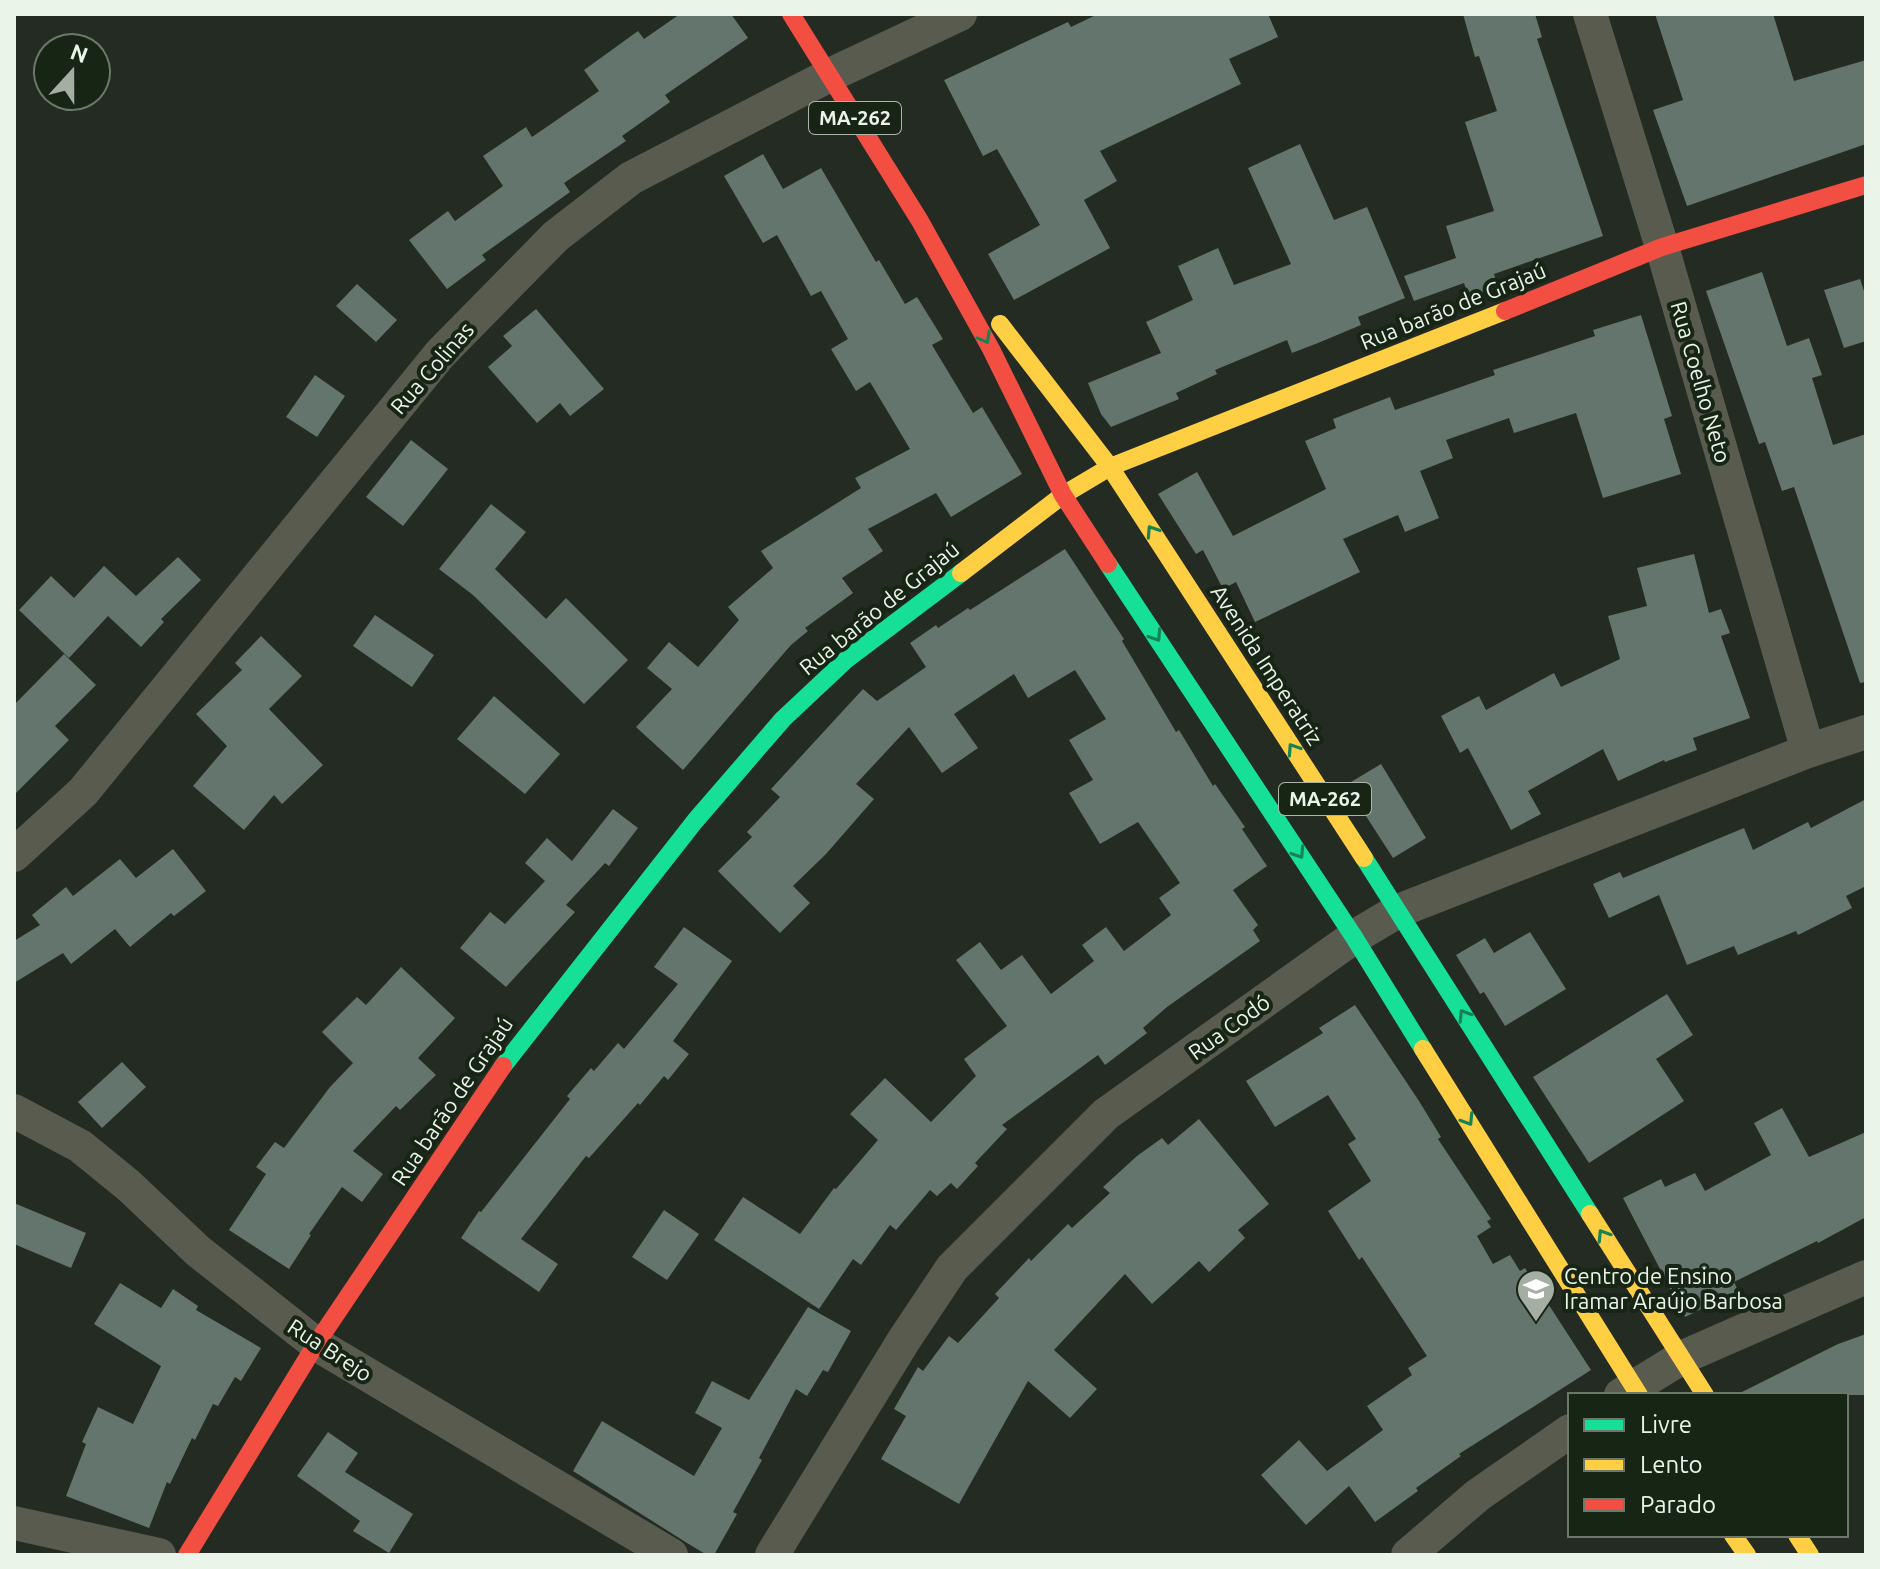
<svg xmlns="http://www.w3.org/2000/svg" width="1880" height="1569" font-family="Ubuntu,sans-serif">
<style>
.building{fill:#63756c}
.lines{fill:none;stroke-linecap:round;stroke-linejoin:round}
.street{stroke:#585b4d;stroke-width:34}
.fast{stroke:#16e098;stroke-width:18}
.slow{stroke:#ffcf43;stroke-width:18}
.jam{stroke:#f24e42;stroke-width:18}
.oneway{stroke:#168256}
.labels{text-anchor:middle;stroke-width:8;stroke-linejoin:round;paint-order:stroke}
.shield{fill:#172515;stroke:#abb6a9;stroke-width:2}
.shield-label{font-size:20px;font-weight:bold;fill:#eaf4e9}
.street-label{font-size:22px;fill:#eaf4e9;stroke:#172515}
.poi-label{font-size:22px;fill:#eaf4e9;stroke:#172515;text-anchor:start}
</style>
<rect width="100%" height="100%" fill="#232b22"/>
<g class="building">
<path d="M 680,14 L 731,14 L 748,38 L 665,95 L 670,102 L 622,136 L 626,141 L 564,183 L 570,192 L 482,255 L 486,260 L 447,289 L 409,240 L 448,211 L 455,221 L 503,186 L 483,156 L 526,127 L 532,137 L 599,91 L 584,70 L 638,31 L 644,39 Z"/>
<path d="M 1098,14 L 1268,14 L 1278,37 L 1229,59 L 1241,84 L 1100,151 L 1117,181 L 1084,200 L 1110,248 L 1014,300 L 988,254 L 1040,225 L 997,149 L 983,156 L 944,80 L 1068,22 L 1071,27 Z"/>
<path d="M 1463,14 L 1535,14 L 1542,37 L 1537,39 L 1603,236 L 1494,274 L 1498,287 L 1469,299 L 1464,283 L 1414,301 L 1404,276 L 1456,258 L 1446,226 L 1494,211 L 1465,122 L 1497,111 L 1479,56 L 1475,57 Z"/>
<path d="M 1655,14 L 1773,14 L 1794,81 L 1866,60 L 1866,144 L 1687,206 L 1653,110 L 1683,100 Z"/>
<path d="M 1300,144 L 1334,220 L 1367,207 L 1405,298 L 1358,317 L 1361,325 L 1318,343 L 1292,353 L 1287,340 L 1215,370 L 1217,374 L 1176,393 L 1179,399 L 1111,427 L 1101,414 L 1088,383 L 1161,353 L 1146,322 L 1193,300 L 1178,266 L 1218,248 L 1234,285 L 1291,264 L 1248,168 Z"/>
<path d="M 763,154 L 783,189 L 821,168 L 876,262 L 879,260 L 905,304 L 917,297 L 943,339 L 932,345 L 973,413 L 982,407 L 1022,474 L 951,517 L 936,493 L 868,529 L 883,551 L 842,578 L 853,593 L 805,628 L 808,631 L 791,645 L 683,770 L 636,727 L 672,689 L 647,668 L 669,642 L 698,667 L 739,620 L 728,607 L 773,568 L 761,551 L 861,488 L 855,478 L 910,449 L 870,382 L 856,391 L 831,349 L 848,339 L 821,291 L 811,296 L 777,235 L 763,243 L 724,176 Z"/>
<path d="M 1762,272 L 1787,346 L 1809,338 L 1822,375 L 1812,378 L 1833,445 L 1866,434 L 1866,682 L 1860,683 L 1794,487 L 1782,491 L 1765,442 L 1759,444 L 1706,291 Z"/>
<path d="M 1860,279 L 1866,297 L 1866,341 L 1844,348 L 1824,290 Z"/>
<path d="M 357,284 L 397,320 L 376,342 L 336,306 Z"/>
<path d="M 536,309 L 604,389 L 570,416 L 560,403 L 537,423 L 488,367 L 512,346 L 503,336 Z"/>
<path d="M 1641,315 L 1672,416 L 1664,419 L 1681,474 L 1603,498 L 1576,413 L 1514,433 L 1509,418 L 1446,440 L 1453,458 L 1420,471 L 1439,518 L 1405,532 L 1398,515 L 1343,539 L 1360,572 L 1255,622 L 1236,582 L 1223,589 L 1203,550 L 1196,554 L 1158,494 L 1197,472 L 1233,536 L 1326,489 L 1305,441 L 1336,428 L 1333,419 L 1390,397 L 1395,410 L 1495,375 L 1493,370 L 1595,336 L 1593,330 Z"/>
<path d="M 315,375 L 345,396 L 317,437 L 286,417 Z"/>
<path d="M 411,440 L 448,469 L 403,526 L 366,497 Z"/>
<path d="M 491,504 L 526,532 L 495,569 L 546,619 L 566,598 L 628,660 L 584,704 L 473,595 L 439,569 Z"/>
<path d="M 1065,549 L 1124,639 L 1122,641 L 1176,732 L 1179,730 L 1213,786 L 1215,784 L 1245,827 L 1242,829 L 1267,866 L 1233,890 L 1258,925 L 1253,930 L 1260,941 L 1167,1007 L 1143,1028 L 1147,1033 L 1105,1065 L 1098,1055 L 1002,1125 L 1007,1129 L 975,1163 L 978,1166 L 957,1189 L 951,1183 L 937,1196 L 930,1190 L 896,1230 L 890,1225 L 861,1265 L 853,1259 L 819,1309 L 714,1240 L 743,1197 L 800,1234 L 834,1188 L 836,1189 L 878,1140 L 850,1114 L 885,1078 L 931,1122 L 976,1076 L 964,1059 L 1007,1026 L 956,960 L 980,942 L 1001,970 L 1022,955 L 1051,994 L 1094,961 L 1082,945 L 1106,927 L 1124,951 L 1171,915 L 1159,898 L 1180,883 L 1138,822 L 1100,844 L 1069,793 L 1093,780 L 1069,740 L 1106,719 L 1075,670 L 1028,698 L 1014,674 L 954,714 L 978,748 L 942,773 L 909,727 L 856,784 L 874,799 L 826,854 L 793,886 L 810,903 L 780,933 L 718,871 L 752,837 L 747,832 L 780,797 L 771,789 L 863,689 L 877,701 L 926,667 L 910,643 L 936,625 L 938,628 L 968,608 L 970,610 Z"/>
<path d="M 1694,554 L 1709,613 L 1721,609 L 1730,633 L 1721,636 L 1750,718 L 1693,738 L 1697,750 L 1665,762 L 1664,760 L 1618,781 L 1603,749 L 1528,791 L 1541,814 L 1511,830 L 1468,748 L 1460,753 L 1441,716 L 1479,696 L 1486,710 L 1554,673 L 1561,687 L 1620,659 L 1608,616 L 1647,606 L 1637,568 Z"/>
<path d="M 178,557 L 201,580 L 161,619 L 164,622 L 141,647 L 108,616 L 69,658 L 19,610 L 51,576 L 74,598 L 104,566 L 136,596 Z"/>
<path d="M 375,615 L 434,655 L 412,687 L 353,646 Z"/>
<path d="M 261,636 L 302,676 L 269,709 L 323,765 L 282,804 L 274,795 L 244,830 L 193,786 L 227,746 L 196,714 L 242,670 L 235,663 Z"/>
<path d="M 64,654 L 96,685 L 55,726 L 69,740 L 14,795 L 14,705 Z"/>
<path d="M 494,696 L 560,754 L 525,794 L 457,739 Z"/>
<path d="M 1381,764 L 1426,838 L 1393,858 L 1346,785 Z"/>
<path d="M 1866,799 L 1866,886 L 1846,896 L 1852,908 L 1798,935 L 1796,931 L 1738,955 L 1734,946 L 1687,965 L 1659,895 L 1609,918 L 1593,884 L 1620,872 L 1623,878 L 1744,828 L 1753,850 L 1808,822 L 1811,828 Z"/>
<path d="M 613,809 L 638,828 L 609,866 L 605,863 L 566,905 L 575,912 L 506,987 L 460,948 L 490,912 L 505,924 L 545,881 L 525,863 L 547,838 L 572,861 Z"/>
<path d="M 173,849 L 206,891 L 174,916 L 171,913 L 130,947 L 115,929 L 71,964 L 63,953 L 14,983 L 14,941 L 40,925 L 32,915 L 66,887 L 73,896 L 120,859 L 136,878 Z"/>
<path d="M 684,927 L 732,961 L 673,1041 L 689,1054 L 668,1080 L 664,1076 L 640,1105 L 638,1103 L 589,1158 L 586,1156 L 521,1239 L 558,1264 L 539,1292 L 461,1238 L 479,1211 L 481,1212 L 570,1099 L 567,1096 L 591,1068 L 594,1071 L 618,1043 L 624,1049 L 678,984 L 654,967 Z"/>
<path d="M 1530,932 L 1566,989 L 1505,1026 L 1484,992 L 1480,994 L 1456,955 L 1485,938 L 1494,953 Z"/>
<path d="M 401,967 L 455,1018 L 418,1058 L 436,1075 L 400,1110 L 396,1106 L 353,1151 L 383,1174 L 362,1202 L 342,1187 L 309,1234 L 311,1235 L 289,1269 L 229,1230 L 266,1174 L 256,1167 L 275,1142 L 284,1148 L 330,1087 L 353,1063 L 322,1032 L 357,997 L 366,1005 Z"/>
<path d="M 1667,994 L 1693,1035 L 1656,1059 L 1684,1101 L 1589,1163 L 1533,1077 Z"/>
<path d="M 1355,1005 L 1419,1101 L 1441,1137 L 1438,1139 L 1491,1219 L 1487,1221 L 1491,1227 L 1477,1236 L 1493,1264 L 1510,1255 L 1520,1271 L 1525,1268 L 1591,1370 L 1459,1454 L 1461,1456 L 1416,1488 L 1418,1491 L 1375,1522 L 1349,1486 L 1306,1525 L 1261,1475 L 1299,1440 L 1327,1471 L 1383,1430 L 1367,1406 L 1412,1375 L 1408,1368 L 1427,1356 L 1362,1257 L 1359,1260 L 1328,1211 L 1371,1181 L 1348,1144 L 1356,1139 L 1328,1095 L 1275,1127 L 1246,1081 L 1323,1033 L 1319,1028 Z"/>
<path d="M 122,1062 L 146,1087 L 102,1128 L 78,1102 Z"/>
<path d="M 1782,1108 L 1809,1157 L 1866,1132 L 1866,1217 L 1818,1243 L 1817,1241 L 1734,1282 L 1738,1291 L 1685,1317 L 1623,1198 L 1661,1179 L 1665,1187 L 1695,1173 L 1705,1191 L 1771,1155 L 1754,1123 Z"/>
<path d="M 1199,1119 L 1269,1204 L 1238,1230 L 1245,1238 L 1209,1272 L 1199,1261 L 1152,1304 L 1125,1274 L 1054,1350 L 1097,1389 L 1070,1418 L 1028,1381 L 959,1504 L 881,1459 L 906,1416 L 894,1409 L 918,1367 L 923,1371 L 949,1336 L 958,1343 L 999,1298 L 995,1294 L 1029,1258 L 1031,1261 L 1068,1224 L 1072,1228 L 1110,1193 L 1103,1187 L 1137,1156 L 1162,1138 L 1168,1145 Z"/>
<path d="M 14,1203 L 86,1233 L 71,1268 L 14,1244 Z"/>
<path d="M 664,1210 L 699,1234 L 667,1280 L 632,1257 Z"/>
<path d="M 120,1283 L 161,1308 L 173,1289 L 198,1306 L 196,1310 L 261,1348 L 241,1381 L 235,1377 L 218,1406 L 213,1404 L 195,1440 L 192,1438 L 170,1484 L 167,1482 L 149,1528 L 66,1496 L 86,1444 L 82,1442 L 98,1407 L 133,1424 L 161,1366 L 94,1324 Z"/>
<path d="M 808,1307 L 851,1331 L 828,1372 L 823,1370 L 807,1396 L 796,1389 L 759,1458 L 762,1460 L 733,1512 L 737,1514 L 714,1555 L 707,1555 L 687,1543 L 573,1471 L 602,1421 L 694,1476 L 722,1428 L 695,1413 L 712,1381 L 749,1400 Z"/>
<path d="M 1866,1334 L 1866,1395 L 1736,1395 L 1838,1344 Z"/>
<path d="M 328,1432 L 358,1453 L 345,1472 L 413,1514 L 389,1553 L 353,1531 L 360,1521 L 297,1476 Z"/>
</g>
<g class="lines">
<g class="street">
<path d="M 1590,14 L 1662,247 L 1808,751"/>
<path d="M 14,855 L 83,792 L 440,354 L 556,236 L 631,178 L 828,76 L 960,14"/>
<path d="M 14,1111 L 80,1146 L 128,1185 L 198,1251 L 316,1344 L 671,1555"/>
<path d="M 1621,1395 L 1681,1358 L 1866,1277"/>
<path d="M 14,1523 L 159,1555"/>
<path d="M 772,1555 L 904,1340 L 952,1268 L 1106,1114 L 1354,937 L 1398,911 L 1808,751 L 1866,732"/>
<path d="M 1408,1555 L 1478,1495 L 1570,1431"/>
</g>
<g class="fast">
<path d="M 1108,564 L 1354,937 L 1423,1049"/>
<path d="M 1364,858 L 1590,1214"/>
<path d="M 503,1066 L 695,821 L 783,719 L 847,659 L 961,573"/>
</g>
<g class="slow">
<path d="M 1000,324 L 1110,467 L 1364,858"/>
<path d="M 961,573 L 1063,495 L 1110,467 L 1505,311"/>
<path d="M 1423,1049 L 1639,1395"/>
<path d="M 1590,1214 L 1705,1395"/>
<path d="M 1733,1535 L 1747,1555"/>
<path d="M 1797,1535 L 1810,1555"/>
</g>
<g class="jam">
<path d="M 791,14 L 920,221 L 991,349 L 1063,495 L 1108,564"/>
<path d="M 1505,311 L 1662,247 L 1866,185"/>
<path d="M 187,1555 L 316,1344 L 503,1066"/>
</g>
</g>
<defs><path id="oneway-chevron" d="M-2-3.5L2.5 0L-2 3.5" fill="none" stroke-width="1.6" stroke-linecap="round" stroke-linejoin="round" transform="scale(2)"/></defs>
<g class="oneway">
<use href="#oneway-chevron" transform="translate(985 338) rotate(61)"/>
<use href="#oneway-chevron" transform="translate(1152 531) rotate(-123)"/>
<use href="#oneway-chevron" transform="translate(1156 636) rotate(57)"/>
<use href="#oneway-chevron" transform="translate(1293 749) rotate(-123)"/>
<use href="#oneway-chevron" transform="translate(1299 853) rotate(57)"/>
<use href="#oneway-chevron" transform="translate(1464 1015) rotate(-122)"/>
<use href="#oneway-chevron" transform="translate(1468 1120) rotate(58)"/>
<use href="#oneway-chevron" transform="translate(1603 1235) rotate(-122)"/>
</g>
<defs>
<g id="school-pin" transform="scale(2)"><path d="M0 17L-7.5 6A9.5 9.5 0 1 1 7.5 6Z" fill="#a4aea3" stroke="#172515"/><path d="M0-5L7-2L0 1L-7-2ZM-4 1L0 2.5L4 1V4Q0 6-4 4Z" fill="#fff"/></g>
</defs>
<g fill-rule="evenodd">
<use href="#school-pin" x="1536" y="1289"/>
</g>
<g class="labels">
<g class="shield">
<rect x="809" y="102" width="92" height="32" rx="6"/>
<rect x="1279" y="783" width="92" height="32" rx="6"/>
</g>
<g class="shield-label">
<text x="855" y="125">MA-262</text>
<text x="1325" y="806">MA-262</text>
</g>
<g class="street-label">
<text transform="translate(1453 306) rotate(-22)" y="8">Rua barão de Grajaú</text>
<text transform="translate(432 368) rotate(-49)" y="8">Rua Colinas</text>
<text transform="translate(1701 382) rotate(74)" y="8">Rua Coelho Neto</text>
<text transform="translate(879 608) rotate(-39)" y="8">Rua barão de Grajaú</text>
<text transform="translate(1267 665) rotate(57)" y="8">Avenida Imperatriz</text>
<text transform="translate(1229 1027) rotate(-36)" y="8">Rua Codó</text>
<text transform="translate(452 1101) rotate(-56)" y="8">Rua barão de Grajaú</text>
<text transform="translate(330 1350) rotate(33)" y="8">Rua Brejo</text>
</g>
<g class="poi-label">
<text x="1564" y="1284">Centro de Ensino<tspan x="1564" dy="25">Iramar Araújo Barbosa</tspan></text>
</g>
</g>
<rect width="1880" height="1569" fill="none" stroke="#eaf4e9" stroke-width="32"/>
<rect x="1568" y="1393" width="280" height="144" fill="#172515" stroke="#6b786a" stroke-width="2"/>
<rect x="1584" y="1419" width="40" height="12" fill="#16e098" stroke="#6b786a" stroke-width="2"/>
<text x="1640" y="1433" font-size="24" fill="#eaf4e9">Livre</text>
<rect x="1584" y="1459" width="40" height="12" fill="#ffcf43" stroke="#6b786a" stroke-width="2"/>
<text x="1640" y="1473" font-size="24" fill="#eaf4e9">Lento</text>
<rect x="1584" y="1499" width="40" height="12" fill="#f24e42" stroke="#6b786a" stroke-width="2"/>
<text x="1640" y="1513" font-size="24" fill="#eaf4e9">Parado</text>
<g transform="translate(72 72) rotate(21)"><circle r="38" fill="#172515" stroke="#6b786a" stroke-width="2"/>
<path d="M0-6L14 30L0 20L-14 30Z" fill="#a4aea3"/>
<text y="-12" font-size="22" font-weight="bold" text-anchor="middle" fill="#eaf4e9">N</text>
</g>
</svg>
